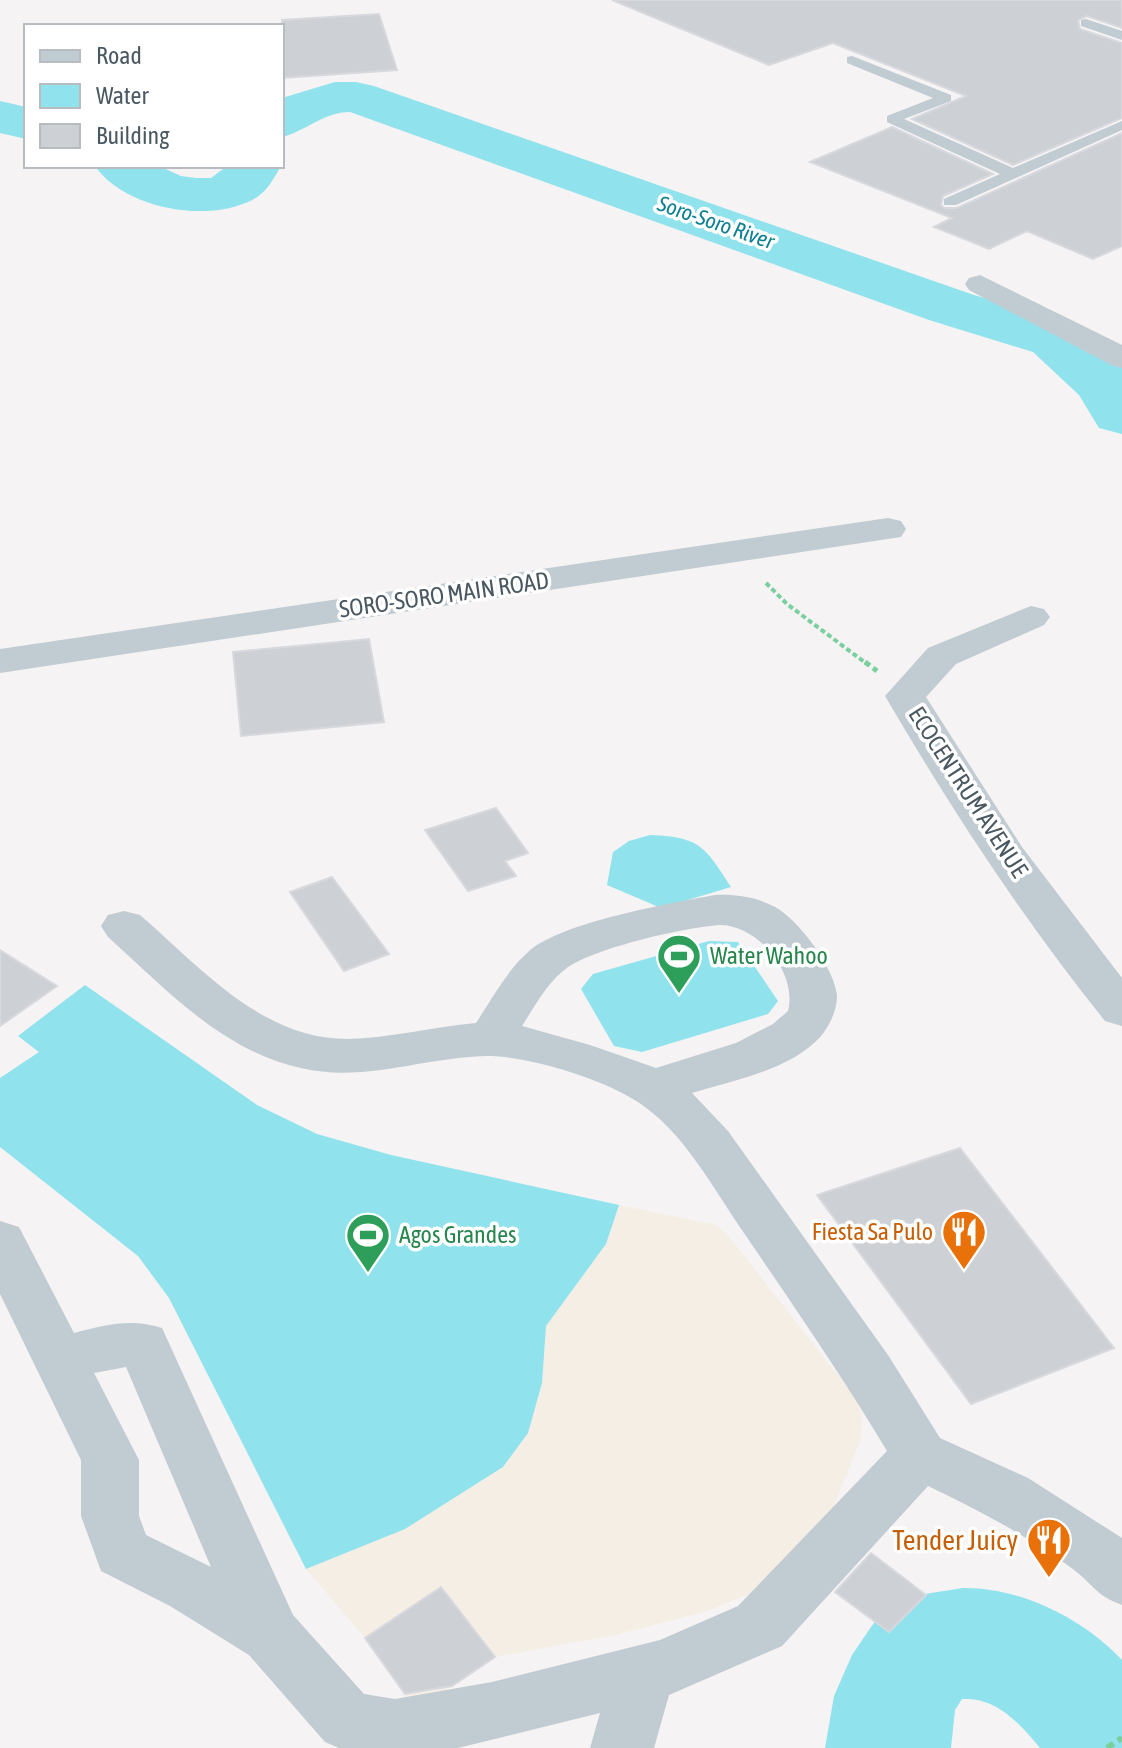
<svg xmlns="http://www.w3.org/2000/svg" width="1122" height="1748" font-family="'Asap Condensed',sans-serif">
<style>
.sand{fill:#f5eee5}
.water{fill:#90e2ed}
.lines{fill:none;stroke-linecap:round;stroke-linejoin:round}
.river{fill:#90e2ed;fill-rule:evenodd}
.building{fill:#cdd0d5;stroke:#d7d9de;stroke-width:2}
.path-far2{stroke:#7acf9e;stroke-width:4;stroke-dasharray:5 3;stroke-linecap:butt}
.path-far1{stroke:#7acf9e;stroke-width:5;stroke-dasharray:6 4;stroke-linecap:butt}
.path{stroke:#7acf9e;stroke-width:6;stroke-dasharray:8 5;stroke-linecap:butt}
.lane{fill:#c1cbd2;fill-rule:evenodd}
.street{fill:#c1cbd2;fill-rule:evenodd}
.labels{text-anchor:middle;stroke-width:7;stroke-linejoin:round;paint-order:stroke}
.far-water-label{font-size:22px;font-style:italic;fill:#0d8191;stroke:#fff}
.street-label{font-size:24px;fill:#4a5861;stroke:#fff}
.leisure-label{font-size:24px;fill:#27864d;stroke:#fff;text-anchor:start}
.food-label{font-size:24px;fill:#c56008;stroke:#fff;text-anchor:end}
.near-food-label{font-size:28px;fill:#c56008;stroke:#fff;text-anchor:end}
</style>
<rect width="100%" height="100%" fill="#f5f3f3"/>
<path class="sand" d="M 619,1205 L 717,1225 L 735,1244 L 858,1401 L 862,1419 L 861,1439 L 827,1522 L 772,1578 L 746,1595 L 708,1611 L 615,1635 L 495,1657 L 416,1710 L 365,1638 L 306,1569 L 405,1529 L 503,1467 L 528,1433 L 542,1383 L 546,1326 L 606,1244 Z"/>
<g class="water">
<path d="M 650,835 C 701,837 705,847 731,887 L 661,908 L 607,885 L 613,852 L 629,841 Z"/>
<path d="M 709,941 L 738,942 L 778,1001 L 768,1014 L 642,1052 L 614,1046 L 581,989 L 593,974 Z"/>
<path d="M 85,985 L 257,1105 L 317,1134 L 391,1155 L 619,1205 L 606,1244 L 546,1326 L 542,1383 L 528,1433 L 503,1467 L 405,1529 L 306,1569 L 169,1298 L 138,1256 L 0,1147 L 0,1078 L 39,1052 L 18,1036 Z"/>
</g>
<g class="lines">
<g class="river">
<path d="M 335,82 L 356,82 L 374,86 L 971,294 L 1077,326 L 1122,366 L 1122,434 L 1099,428 L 1079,395 L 1033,352 L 929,320 L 350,112 C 324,112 306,131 282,137 L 282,98 Z"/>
<path d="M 0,101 L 26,107 L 26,139 L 0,133 Z"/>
<path d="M 95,166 L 159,166 L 181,176 L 196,178 L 211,178 L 227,166 L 281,166 C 274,178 267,192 254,199 C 208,224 125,209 95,166 Z"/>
<path d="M 963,1588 C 1020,1587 1084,1619 1122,1660 L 1122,1748 L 1040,1748 C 1019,1723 997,1697 962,1699 L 955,1710 L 951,1748 L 825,1748 L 834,1696 L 852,1655 L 882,1611 L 925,1594 Z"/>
</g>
</g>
<g class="building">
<path d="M 612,0 L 1122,0 L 1122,28 L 1087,16 L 1078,20 L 1080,29 L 1122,43 L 1122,118 L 1013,165 L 912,119 L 966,96 L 833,43 L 769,65 Z"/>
<path d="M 379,14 L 397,70 L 282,78 L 282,20 Z"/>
<path d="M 892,127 L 993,174 L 943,196 L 941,205 L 944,208 L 957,208 L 1122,133 L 1122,246 L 1093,259 L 1027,231 L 989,249 L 934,227 L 952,218 L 810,162 Z"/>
<path d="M 369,639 L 384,722 L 241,736 L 233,652 Z"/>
<path d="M 496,808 L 528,853 L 505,861 L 516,876 L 468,891 L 425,830 Z"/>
<path d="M 332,877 L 389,954 L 344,971 L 290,892 Z"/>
<path d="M 0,950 L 57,986 L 0,1026 Z"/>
<path d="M 960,1148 L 1114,1348 L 971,1404 L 817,1195 Z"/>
<path d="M 871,1553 L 926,1595 L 889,1632 L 835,1592 Z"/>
<path d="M 441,1587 L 495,1657 L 452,1686 L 405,1694 L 365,1638 Z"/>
</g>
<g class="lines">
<path class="path-far2" d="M 766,583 L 787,604 L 867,664"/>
<path class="path-far1" d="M 865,662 L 877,671"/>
<path class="path" d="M 1107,1748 L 1122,1738"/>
<g class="lane">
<path d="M 1086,19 L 1122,31 L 1122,40 L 1081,26 L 1081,20 Z"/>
<path d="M 852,56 L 951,95 L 951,101 L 904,119 L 1013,168 L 1122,121 L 1122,130 L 956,205 L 944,205 L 944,199 L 1000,174 L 887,122 L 887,116 L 933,98 L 847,63 L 847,57 Z"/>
</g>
<g class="street">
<path d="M 980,275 L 1122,345 L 1122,368 L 1111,365 L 969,290 L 965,284 L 969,278 Z"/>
<path d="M 888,518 L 901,521 L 906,529 L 901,537 L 0,673 L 0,649 Z"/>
<path d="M 1031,606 L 1044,609 L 1050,617 L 1044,625 L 956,664 L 926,697 L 1022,847 L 1122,978 L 1122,1026 L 1105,1021 C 1023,919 951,809 885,696 L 928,648 Z"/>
<path d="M 715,895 C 735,894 757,897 775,907 C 799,920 835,969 837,996 C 837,1010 830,1025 821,1036 C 791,1070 734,1080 692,1093 L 728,1131 L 888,1355 L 940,1438 L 1028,1478 L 1122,1538 L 1122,1605 C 1095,1595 1094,1585 1073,1569 C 1028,1536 978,1510 928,1486 L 782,1646 L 669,1695 L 654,1748 L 590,1748 L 600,1713 L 458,1748 L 339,1748 L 325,1742 L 249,1655 L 170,1606 L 101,1571 L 81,1516 L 81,1460 L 0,1294 L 0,1221 L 19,1227 L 74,1333 C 105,1325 131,1318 162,1328 L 293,1615 L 364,1694 L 395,1699 L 492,1682 L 660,1640 L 738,1606 L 887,1451 C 842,1376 793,1305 744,1233 C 713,1188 684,1132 638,1102 C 603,1079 529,1056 488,1056 C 424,1057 364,1083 301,1068 C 222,1051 166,989 108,937 L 101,926 L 108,915 L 124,911 L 140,915 C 200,967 262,1039 347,1039 C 390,1038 433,1027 476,1023 C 492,999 506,972 527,953 C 557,923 671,903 715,895 ZM 720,925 C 758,925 798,973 788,1011 L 773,1024 L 736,1043 L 656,1068 L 590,1045 L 522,1026 C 535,1006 548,981 568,967 C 599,947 682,928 720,925 ZM 126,1367 L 211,1567 L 146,1535 L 139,1516 L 139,1460 L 94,1373 Z"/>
</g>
</g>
<defs>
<g id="stadium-pin" transform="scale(2.3)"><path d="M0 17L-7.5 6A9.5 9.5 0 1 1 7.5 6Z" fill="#2e9e5b" stroke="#fff"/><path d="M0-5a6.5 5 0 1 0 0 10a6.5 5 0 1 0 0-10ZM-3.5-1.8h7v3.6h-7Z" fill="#fff"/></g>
<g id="restaurant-pin" transform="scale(2.3)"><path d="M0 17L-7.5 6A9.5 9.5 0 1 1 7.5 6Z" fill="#e8710a" stroke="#fff"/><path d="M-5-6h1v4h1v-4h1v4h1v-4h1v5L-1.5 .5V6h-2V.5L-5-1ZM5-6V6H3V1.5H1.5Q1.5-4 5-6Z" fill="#fff"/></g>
</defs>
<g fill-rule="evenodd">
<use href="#stadium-pin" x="679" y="956"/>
<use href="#restaurant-pin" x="964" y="1232"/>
<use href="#stadium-pin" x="368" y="1235"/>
<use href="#restaurant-pin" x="1049" y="1540"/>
</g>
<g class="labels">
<g class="far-water-label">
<text transform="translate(716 222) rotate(19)" y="8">Soro-Soro River</text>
</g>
<g class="street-label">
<text transform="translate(444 595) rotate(-8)" y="8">SORO-SORO MAIN ROAD</text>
<text transform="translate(968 792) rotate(57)" y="8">ECOCENTRUM AVENUE</text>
</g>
<g class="leisure-label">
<text x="710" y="964">Water Wahoo</text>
<text x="399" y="1243">Agos Grandes</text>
</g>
<g class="food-label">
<text x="933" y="1240">Fiesta Sa Pulo</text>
</g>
<g class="near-food-label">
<text x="1018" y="1550">Tender Juicy</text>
</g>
</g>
<rect x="24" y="24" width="260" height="144" fill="#ffffff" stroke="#b7bcc0" stroke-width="2"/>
<rect x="40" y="50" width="40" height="12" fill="#c1cbd2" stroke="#b7bcc0" stroke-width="2"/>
<text x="96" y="64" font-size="24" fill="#4a5861">Road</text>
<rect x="40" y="84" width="40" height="24" fill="#90e2ed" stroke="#b7bcc0" stroke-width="2"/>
<text x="96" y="104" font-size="24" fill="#4a5861">Water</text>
<rect x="40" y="124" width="40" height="24" fill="#cdd0d5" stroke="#b7bcc0" stroke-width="2"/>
<text x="96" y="144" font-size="24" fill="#4a5861">Building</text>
</svg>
